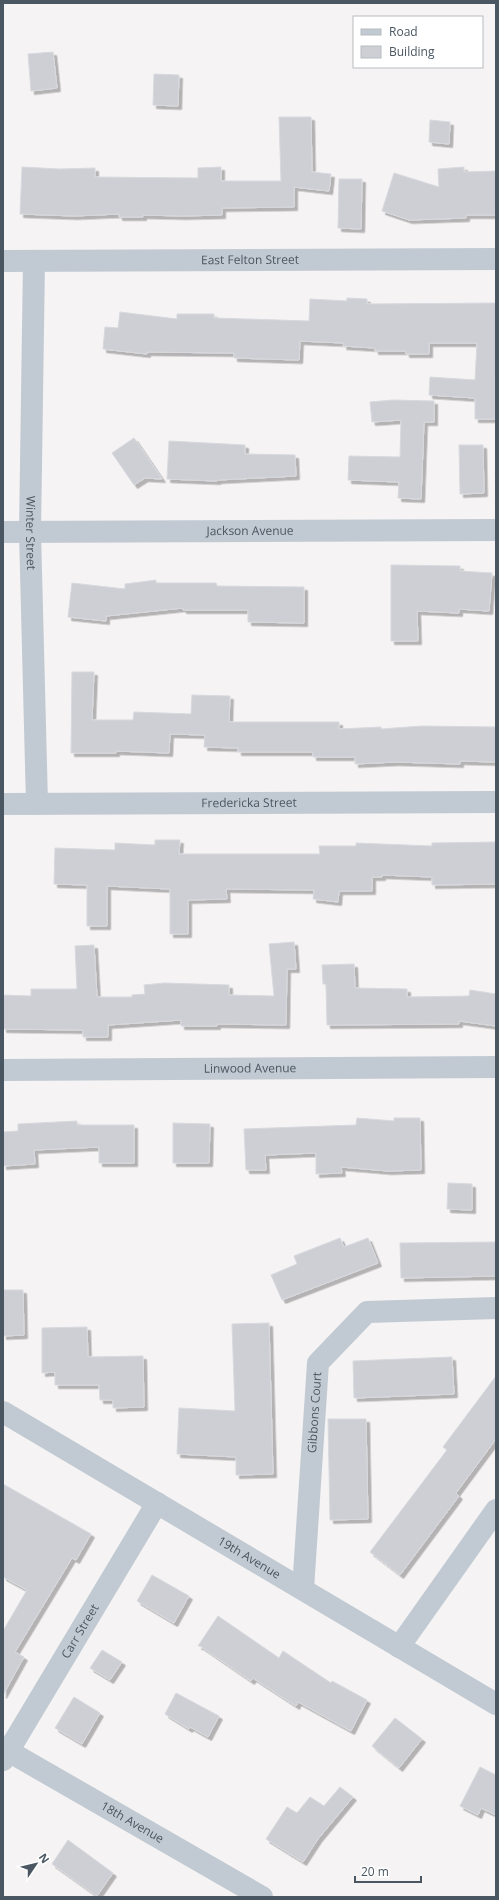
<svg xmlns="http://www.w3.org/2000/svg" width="499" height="1900" font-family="'Open Sans',sans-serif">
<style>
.building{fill:#cdcfd5;stroke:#d7d9de;filter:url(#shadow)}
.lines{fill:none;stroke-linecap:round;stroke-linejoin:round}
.minor{stroke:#c1cad2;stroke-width:22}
.labels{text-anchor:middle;stroke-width:4;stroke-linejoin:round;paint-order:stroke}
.street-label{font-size:12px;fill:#4a5661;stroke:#fff}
</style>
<defs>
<filter id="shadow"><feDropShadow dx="3.5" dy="3.5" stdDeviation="0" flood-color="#0004"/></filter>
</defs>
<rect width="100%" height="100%" fill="#f5f3f3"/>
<g class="building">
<path d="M 53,52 L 57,88 L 31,91 L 28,54 Z"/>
<path d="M 154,74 L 179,75 L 178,106 L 153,105 Z"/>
<path d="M 279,117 L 311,117 L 312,172 L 331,174 L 329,191 L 294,187 L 294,207 L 222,208 L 222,215 L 182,216 L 143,215 L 143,217 L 119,217 L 119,214 L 74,216 L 20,214 L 22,167 L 60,169 L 95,168 L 95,177 L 198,178 L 198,168 L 221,167 L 221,181 L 281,181 Z"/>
<path d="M 430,120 L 450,122 L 449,144 L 429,142 Z"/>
<path d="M 464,167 L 464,172 L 496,171 L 496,215 L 466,215 L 466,218 L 409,220 L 382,211 L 394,173 L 439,187 L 438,169 Z"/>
<path d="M 339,179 L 362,179 L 361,229 L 338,228 Z"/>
<path d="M 347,298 L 367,299 L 367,304 L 496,303 L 495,419 L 475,419 L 475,398 L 429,395 L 430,377 L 475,380 L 477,343 L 429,343 L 429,354 L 406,354 L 406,351 L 375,351 L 375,348 L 343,346 L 344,343 L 300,341 L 299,360 L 234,358 L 234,353 L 147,352 L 147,354 L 103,349 L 105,327 L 118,328 L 120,312 L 177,319 L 177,314 L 214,314 L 214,318 L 309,321 L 310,299 L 347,301 Z"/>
<path d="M 393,400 L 434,401 L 434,422 L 424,422 L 421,499 L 398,498 L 399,482 L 348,480 L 349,456 L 400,457 L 401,420 L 372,422 L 370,402 Z"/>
<path d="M 134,438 L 162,479 L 145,478 L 134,485 L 112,453 Z"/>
<path d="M 169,441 L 245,445 L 245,454 L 295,455 L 296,476 L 218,480 L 217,481 L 167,479 Z"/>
<path d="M 459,445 L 483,445 L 484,493 L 460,494 Z"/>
<path d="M 391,565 L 460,566 L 460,571 L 492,573 L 489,611 L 459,609 L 459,613 L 417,611 L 418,641 L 391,641 Z"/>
<path d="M 156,580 L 156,583 L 216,583 L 217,586 L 304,587 L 304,623 L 248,622 L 248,610 L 183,610 L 183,608 L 106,616 L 106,621 L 68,617 L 72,583 L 125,589 L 125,584 Z"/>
<path d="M 72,672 L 94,672 L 92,720 L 133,720 L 134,712 L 191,714 L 192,695 L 230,696 L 229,722 L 339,722 L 339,729 L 381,727 L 381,729 L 422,726 L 496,727 L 496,762 L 460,761 L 460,764 L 395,762 L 355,764 L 355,757 L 313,757 L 313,752 L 238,752 L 238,748 L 204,747 L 205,735 L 170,734 L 169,753 L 116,751 L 116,753 L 71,753 Z"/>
<path d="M 155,840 L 180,840 L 179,854 L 320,854 L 319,846 L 356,846 L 356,843 L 432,846 L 432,843 L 496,842 L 496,884 L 432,885 L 432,877 L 382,875 L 382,877 L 372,877 L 372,891 L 339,891 L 338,902 L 313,899 L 314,890 L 226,889 L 227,899 L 188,900 L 188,934 L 170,934 L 170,889 L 107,886 L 107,926 L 87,926 L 87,885 L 54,884 L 55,848 L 115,850 L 115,843 L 155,845 Z"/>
<path d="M 294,942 L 296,969 L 287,969 L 286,1025 L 217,1024 L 217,1026 L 181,1026 L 181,1020 L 108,1025 L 108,1037 L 83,1037 L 83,1030 L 3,1029 L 3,995 L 31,996 L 31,989 L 77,989 L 75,946 L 94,945 L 97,997 L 132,997 L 132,995 L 145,994 L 144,985 L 164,983 L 229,985 L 229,995 L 274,996 L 269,944 Z"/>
<path d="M 354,964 L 355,988 L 407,989 L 407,997 L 469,996 L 470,990 L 496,994 L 496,1026 L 459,1021 L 459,1024 L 327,1025 L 326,984 L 323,984 L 322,965 Z"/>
<path d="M 357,1118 L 394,1121 L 394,1118 L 420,1118 L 421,1170 L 388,1171 L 341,1167 L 342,1173 L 316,1174 L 316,1153 L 265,1155 L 266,1170 L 246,1170 L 244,1129 L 356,1125 Z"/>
<path d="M 77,1121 L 77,1125 L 134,1125 L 134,1163 L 99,1163 L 99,1147 L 34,1150 L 35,1164 L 3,1166 L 3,1132 L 18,1131 L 18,1124 Z"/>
<path d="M 173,1123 L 210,1124 L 209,1163 L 173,1163 Z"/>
<path d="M 448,1183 L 472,1184 L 472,1210 L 447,1209 Z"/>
<path d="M 340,1238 L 344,1247 L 368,1238 L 378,1263 L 282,1300 L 271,1275 L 297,1264 L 294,1256 Z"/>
<path d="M 496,1242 L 496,1276 L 401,1278 L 400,1243 Z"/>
<path d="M 3,1290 L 23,1290 L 24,1335 L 3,1336 Z"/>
<path d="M 269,1323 L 273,1474 L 236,1475 L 236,1457 L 177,1454 L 179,1408 L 235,1411 L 232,1324 Z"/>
<path d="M 87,1327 L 88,1357 L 143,1356 L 144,1407 L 113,1408 L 113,1400 L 100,1400 L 99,1385 L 55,1385 L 55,1372 L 42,1373 L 42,1328 Z"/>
<path d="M 452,1357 L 454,1394 L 354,1398 L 353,1361 Z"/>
<path d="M 496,1376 L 496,1439 L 456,1493 L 459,1496 L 400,1575 L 370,1552 L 447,1450 L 443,1447 Z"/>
<path d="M 328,1419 L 366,1419 L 368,1519 L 330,1520 Z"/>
<path d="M 3,1484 L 91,1534 L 76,1560 L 72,1558 L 15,1652 L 24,1657 L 3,1695 L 3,1631 L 27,1590 L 3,1577 Z"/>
<path d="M 152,1575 L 189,1596 L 174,1623 L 137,1601 Z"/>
<path d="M 218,1616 L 279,1658 L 283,1651 L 331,1683 L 332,1681 L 367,1700 L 351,1731 L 298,1702 L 296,1706 L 253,1678 L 251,1681 L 200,1646 L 198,1646 Z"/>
<path d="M 102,1650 L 122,1662 L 110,1680 L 90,1668 Z"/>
<path d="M 176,1693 L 219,1716 L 208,1737 L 190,1727 L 189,1729 L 165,1714 Z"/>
<path d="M 74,1697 L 100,1713 L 82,1744 L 55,1728 Z"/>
<path d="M 395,1718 L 422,1739 L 399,1768 L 372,1746 Z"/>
<path d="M 480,1767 L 496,1775 L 496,1815 L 481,1808 L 478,1815 L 460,1806 Z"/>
<path d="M 340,1787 L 353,1797 L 318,1839 L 303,1862 L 266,1839 L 287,1807 L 297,1813 L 310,1797 L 324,1806 Z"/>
<path d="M 68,1840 L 113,1873 L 97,1896 L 52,1864 Z"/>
</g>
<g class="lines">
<g class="minor">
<path id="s1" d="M 3,261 L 496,259"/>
<path id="s2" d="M 34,261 L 30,532 L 37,804"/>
<path id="s3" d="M 3,532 L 496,530"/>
<path id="s4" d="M 3,804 L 496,802"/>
<path id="s5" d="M 3,1070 L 496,1067"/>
<path id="s6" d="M 3,1412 L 496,1704"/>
<path id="s7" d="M 303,1589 L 318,1363 L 367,1312 L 496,1308"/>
<path d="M 399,1647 L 496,1510"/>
<path id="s8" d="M 3,1748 L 262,1897"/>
<path id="s9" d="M 3,1760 L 157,1503"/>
</g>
</g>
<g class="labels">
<g class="street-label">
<text dy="4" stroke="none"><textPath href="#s1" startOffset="247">East Felton Street</textPath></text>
<text dy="4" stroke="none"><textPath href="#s3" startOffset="247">Jackson Avenue</textPath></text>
<text dy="4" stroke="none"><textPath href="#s2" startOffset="272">Winter Street</textPath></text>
<text dy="4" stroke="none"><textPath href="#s4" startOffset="246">Fredericka Street</textPath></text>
<text dy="4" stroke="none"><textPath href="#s5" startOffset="247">Linwood Avenue</textPath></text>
<text dy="4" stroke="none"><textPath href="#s7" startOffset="177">Gibbons Court</textPath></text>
<text dy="4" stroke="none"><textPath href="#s6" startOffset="286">19th Avenue</textPath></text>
<text dy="4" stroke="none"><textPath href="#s9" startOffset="150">Carr Street</textPath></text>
<text dy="4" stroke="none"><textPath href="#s8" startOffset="149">18th Avenue</textPath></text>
</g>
</g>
<rect width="499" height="1900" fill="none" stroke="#4a5661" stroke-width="8"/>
<rect x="353" y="16" width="130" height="52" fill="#ffffff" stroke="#b7bbc0"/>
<rect x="361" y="29" width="20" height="6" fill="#c1cad2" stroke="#b7bbc0"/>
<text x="389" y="36" font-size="12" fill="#4a5661">Road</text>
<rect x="361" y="46" width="20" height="12" fill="#cdcfd5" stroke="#b7bbc0"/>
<text x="389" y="56" font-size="12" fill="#4a5661">Building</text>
<g transform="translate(36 1864) rotate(55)" stroke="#ffffff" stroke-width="3" paint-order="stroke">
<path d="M0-3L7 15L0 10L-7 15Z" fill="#4a5661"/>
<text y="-6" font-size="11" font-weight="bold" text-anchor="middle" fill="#4a5661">N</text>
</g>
<path d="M355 1876v6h66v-6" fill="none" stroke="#4a5661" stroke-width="2"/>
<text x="361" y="1876" font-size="12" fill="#4a5661" stroke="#ffffff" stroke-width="3" paint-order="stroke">20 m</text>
</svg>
